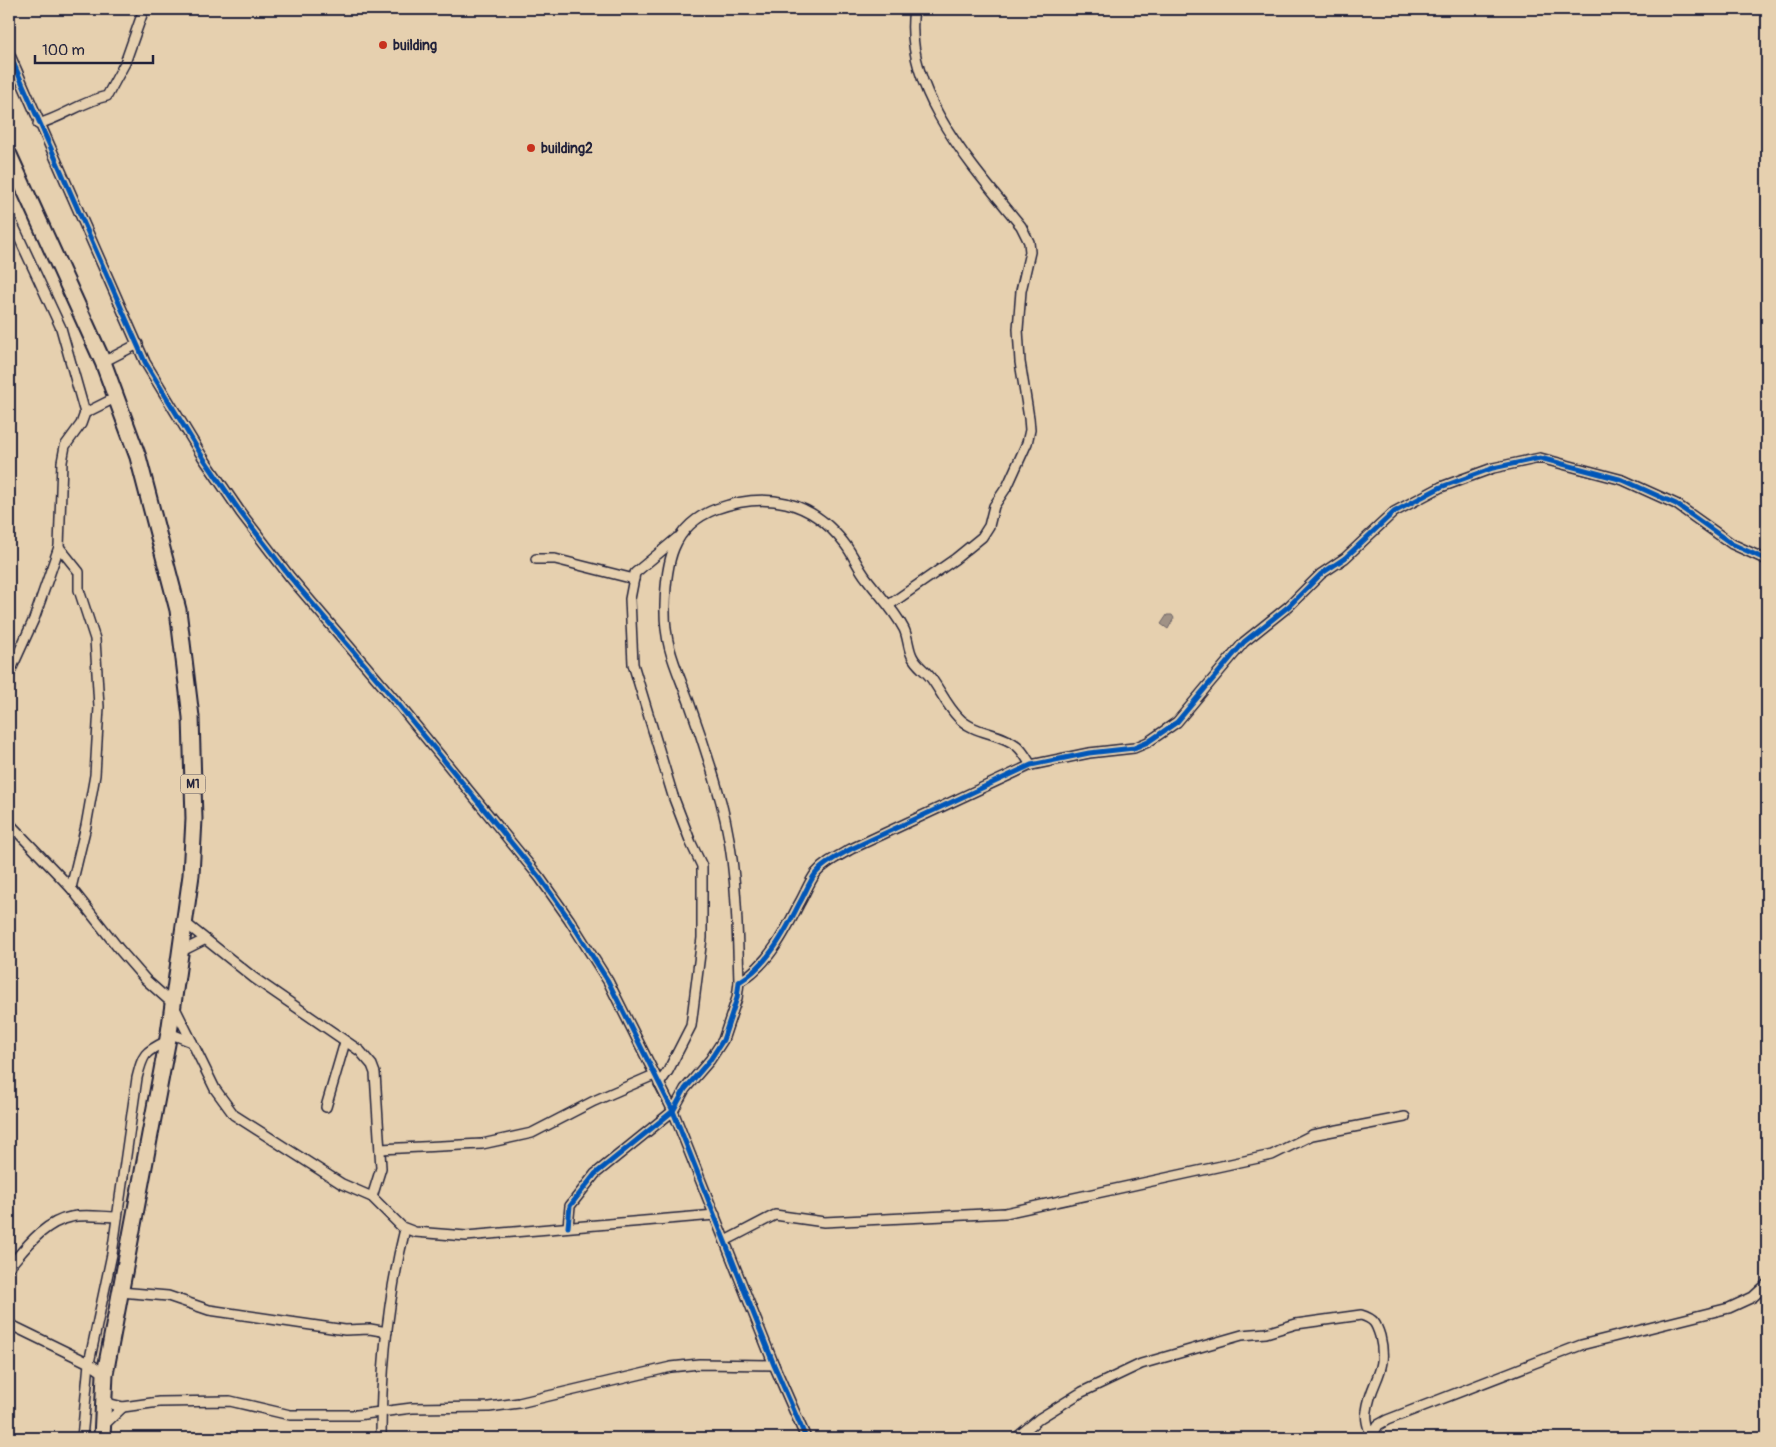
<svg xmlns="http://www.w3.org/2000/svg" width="1776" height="1447" font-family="Pangolin,sans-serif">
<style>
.water{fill:#a09286;stroke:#6e6568}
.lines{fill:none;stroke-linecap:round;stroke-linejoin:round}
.street-casing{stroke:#22223b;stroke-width:12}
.highway-casing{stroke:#22223b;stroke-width:19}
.street{stroke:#e6d0af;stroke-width:9}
.highway{stroke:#e6d0af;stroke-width:15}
.cycleway-casing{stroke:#e6d0af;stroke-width:8}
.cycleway{stroke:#0057b8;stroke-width:5}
.poi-dot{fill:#c8321e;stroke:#e6d0af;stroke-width:2}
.labels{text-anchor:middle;stroke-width:4.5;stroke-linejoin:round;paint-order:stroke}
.shield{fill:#e6d0af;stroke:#5d565e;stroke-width:1}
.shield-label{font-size:12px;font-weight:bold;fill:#22223b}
.poi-label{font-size:14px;font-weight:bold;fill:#22223b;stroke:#e6d0af;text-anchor:start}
</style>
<rect width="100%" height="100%" fill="#e6d0af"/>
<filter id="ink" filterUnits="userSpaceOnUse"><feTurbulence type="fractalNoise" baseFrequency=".02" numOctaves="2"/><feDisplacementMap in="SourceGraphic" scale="10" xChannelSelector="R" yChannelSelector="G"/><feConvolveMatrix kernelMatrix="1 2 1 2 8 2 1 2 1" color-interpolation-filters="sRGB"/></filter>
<g filter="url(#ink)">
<path class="water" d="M 1167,615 L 1172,615 L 1174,618 L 1168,629 L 1161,624 Z"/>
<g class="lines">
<g class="street-casing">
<g id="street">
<path d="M 9,53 L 145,362 L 202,456 L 241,513 L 290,577 L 399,705 L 540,878 L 569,919 L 608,981 L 673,1111 L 774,1365 L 806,1438"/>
<path d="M 38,124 C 63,117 83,101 107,96 L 125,63 L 144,9"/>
<path d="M 9,216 L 61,328 L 85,413"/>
<path d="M 103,362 L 138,344"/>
<path d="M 59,547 L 79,572 L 79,590 L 95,639 L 99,707 L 95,775 L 86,826 L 71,888"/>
<path d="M 536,559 L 555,559 L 634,579"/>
<path d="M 889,605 L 955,559 L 982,537 L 989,526 L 994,506 L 1008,485 L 1027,443 L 1030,430 L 1029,418 L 1020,362 L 1018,329 L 1021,291 L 1030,252 L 1029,242 L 1021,226 C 973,167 902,90 914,9"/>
<path d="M 9,674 L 34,619 L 59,547 L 62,462 L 65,446 L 81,424 L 85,413 L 115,398"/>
<path d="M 9,823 L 71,888 L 119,949 L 146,980 L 173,1004 L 192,1042"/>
<path d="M 184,922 L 254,978 L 360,1051 L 372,1065 L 375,1073 L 381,1168 L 372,1197"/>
<path d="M 180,952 L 204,940"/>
<path d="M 739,982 C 737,922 737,862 721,802 C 712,769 701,735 689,702 C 676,667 664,646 665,606 C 666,564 671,526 716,509 C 766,491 811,500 844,543 C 853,554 858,568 867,579 C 880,596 894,610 904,629 C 908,637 908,648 912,656 C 916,665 925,670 931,678 C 940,690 947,706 958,717 C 973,734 1000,732 1017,746 C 1023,751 1027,759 1031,765"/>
<path d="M 169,1033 L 192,1042 L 215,1089 L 234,1115 L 342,1184 L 372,1197 L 402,1227 L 415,1232 L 466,1236 L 715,1215"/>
<path d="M 659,1084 L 668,1071 L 691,1026 L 702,938 L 702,866 L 691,843 L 673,796 L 633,664 L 630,599 L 635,573 L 677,538"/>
<path d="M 326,1107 L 345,1042"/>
<path d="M 380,1149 L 482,1144 L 532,1133 L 594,1101 L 654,1075"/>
<path d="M 568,1227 L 570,1206 L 595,1174 L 673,1111 L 685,1089 L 710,1060 L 723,1040 L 737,998 L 739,982 C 768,965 785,932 799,904 C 805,894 809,882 816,873 C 825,862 839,856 851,849 L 1031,765 L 1089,753 L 1134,748 L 1148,742 L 1177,722 L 1244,642 L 1289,606 L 1321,574 L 1345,558 L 1394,512 L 1441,487 L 1493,468 L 1540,458 L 1623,480 L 1676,504 L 1732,544 L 1767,560"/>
<path d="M 725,1241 L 775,1215 L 824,1222 L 1005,1213 L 1272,1155 L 1312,1135 L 1405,1117"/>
<path d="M 9,1267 C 26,1247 44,1222 71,1217 C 85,1214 103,1217 117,1217"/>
<path d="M 120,1292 L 168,1296 L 209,1310 L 345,1330 L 370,1329 L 387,1332"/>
<path d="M 9,1324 L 89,1363 L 105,1374"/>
<path d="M 103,1402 L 123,1407 L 159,1402 L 230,1401 L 290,1415 L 357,1415 L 412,1408 L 489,1407 L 519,1403 L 671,1367 L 699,1364 L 774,1365"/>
<path d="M 103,1426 L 123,1407"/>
<path d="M 82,1438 L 89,1363 L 112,1254 L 137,1078 C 143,1054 144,1052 167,1041"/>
<path d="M 381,1438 C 381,1368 388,1297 405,1229"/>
<path d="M 1016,1438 L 1040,1418 L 1082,1392 L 1141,1364 L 1242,1335 L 1266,1333 L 1296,1324 L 1361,1315 C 1374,1319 1376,1323 1380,1336 C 1389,1373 1371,1379 1367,1411 C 1365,1420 1369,1429 1372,1438"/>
<path d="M 1371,1438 L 1378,1425 L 1387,1420 L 1581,1345 L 1729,1308 L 1753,1297 L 1767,1284"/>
</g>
</g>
<g class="highway-casing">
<path id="highway" d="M 9,155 L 103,362 L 138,457 L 178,610 L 191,717 L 194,819 L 191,875 L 169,1033 L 105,1374 L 102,1438"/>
</g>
<use href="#street" class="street"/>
<use href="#highway" class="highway"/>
<g class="cycleway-casing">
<g id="cycleway">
<path d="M 9,53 L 145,362 L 202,456 L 241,513 L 290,577 L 399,705 L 540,878 L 569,919 L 608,981 L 673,1111 L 774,1365 L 806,1438"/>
<path d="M 568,1227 L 570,1206 L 595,1174 L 673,1111 L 685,1089 L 710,1060 L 723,1040 L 737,998 L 739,982 C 768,965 785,932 799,904 C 805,894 809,882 816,873 C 825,862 839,856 851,849 L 1031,765 L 1089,753 L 1134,748 L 1148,742 L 1177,722 L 1244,642 L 1289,606 L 1321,574 L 1345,558 L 1394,512 L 1441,487 L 1493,468 L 1540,458 L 1623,480 L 1676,504 L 1732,544 L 1767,560"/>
</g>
</g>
<use href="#cycleway" class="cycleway"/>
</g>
</g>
<g class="poi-dot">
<circle cx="383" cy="45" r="5"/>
<circle cx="531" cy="148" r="5"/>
</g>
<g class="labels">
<rect class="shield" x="180.5" y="774.5" width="25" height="19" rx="4"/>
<g class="shield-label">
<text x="193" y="788">M1</text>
</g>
<g class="poi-label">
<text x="393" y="50">building</text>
<text x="541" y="153">building2</text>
</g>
</g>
<rect width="1776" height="1447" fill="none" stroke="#e6d0af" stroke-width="30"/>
<rect x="15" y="15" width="1746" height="1417" fill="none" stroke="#22223b" stroke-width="2" filter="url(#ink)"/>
<path d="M35 55v8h118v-8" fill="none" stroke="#22223b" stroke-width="2.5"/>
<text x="42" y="55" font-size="15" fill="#22223b" stroke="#e6d0af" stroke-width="4" paint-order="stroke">100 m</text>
</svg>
